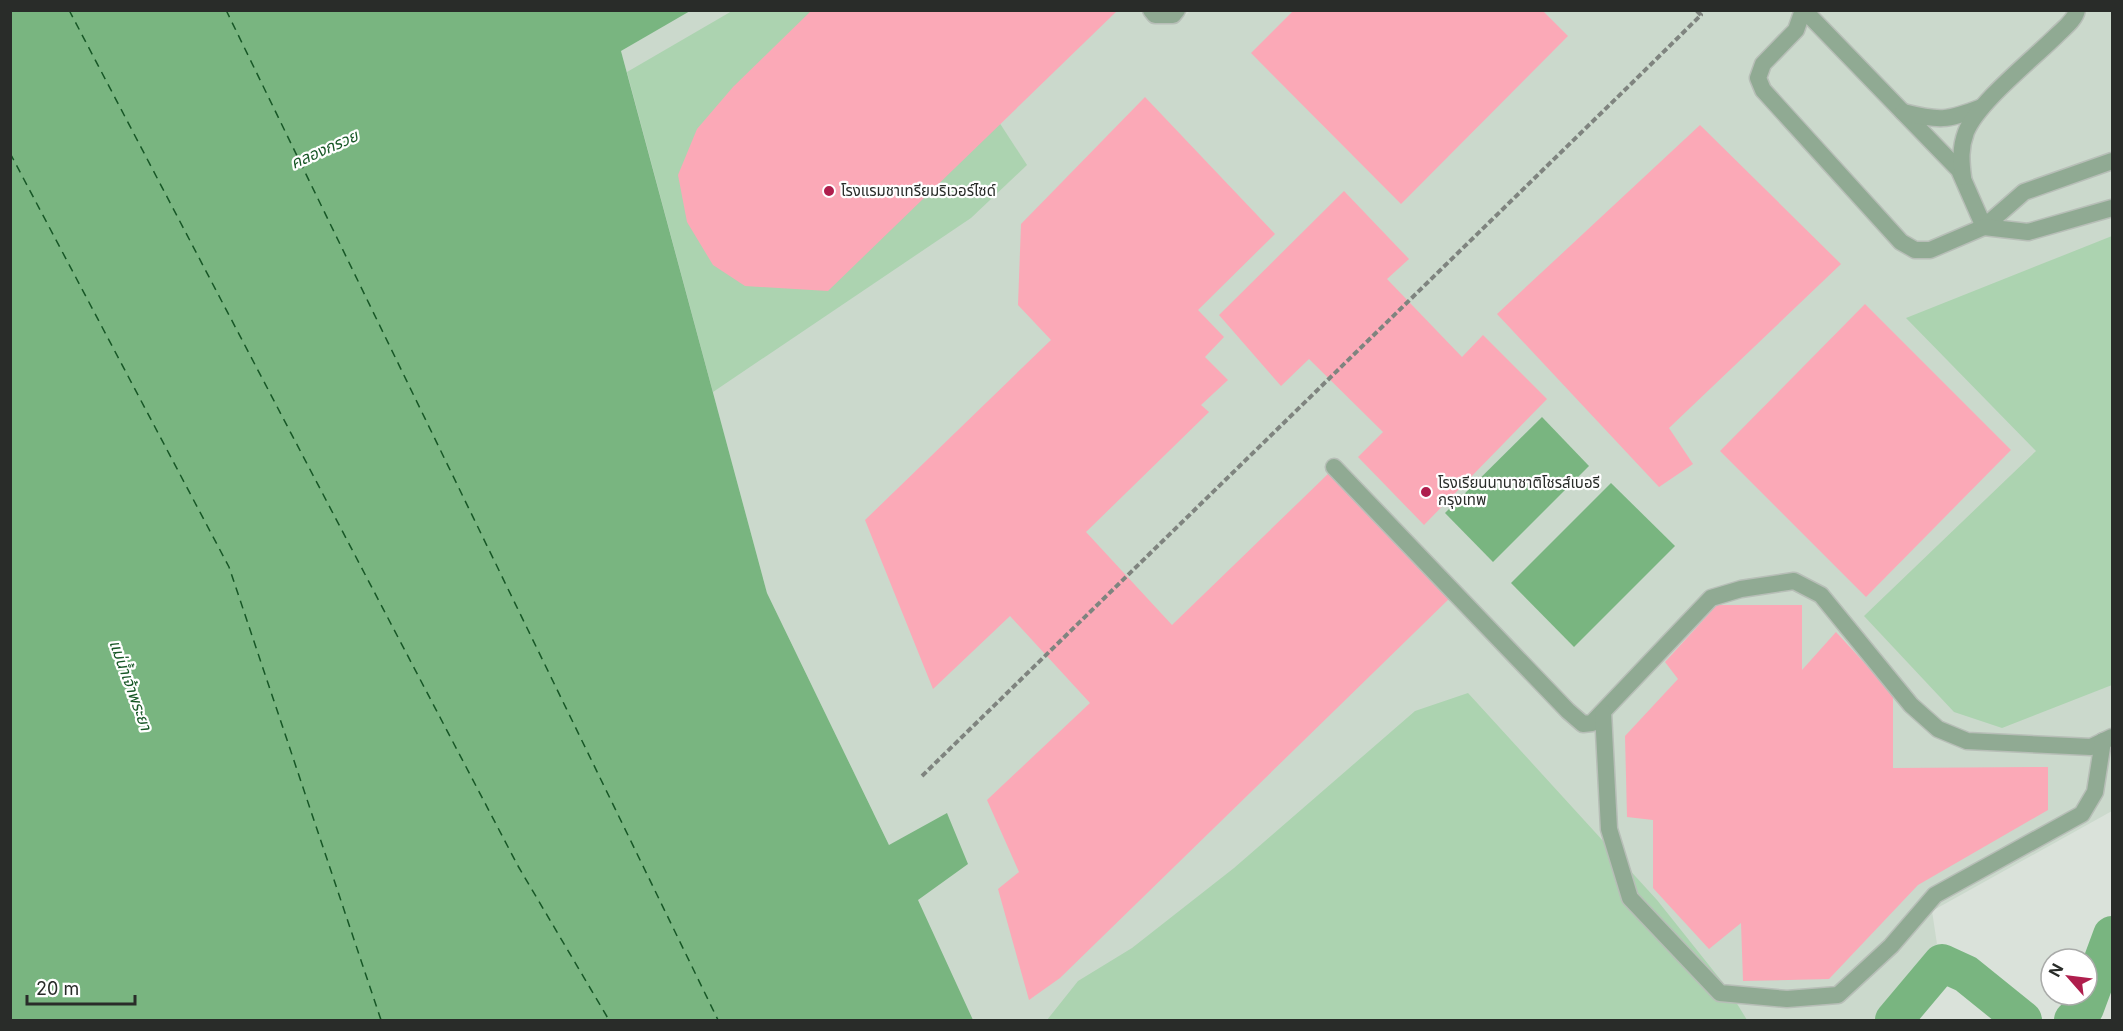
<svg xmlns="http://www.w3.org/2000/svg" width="2123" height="1031" font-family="Inter,'Noto Sans Thai',sans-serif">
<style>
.built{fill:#cbd9cc}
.green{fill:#acd3b0}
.water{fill:#79b580}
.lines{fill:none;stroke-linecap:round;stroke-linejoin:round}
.canal{stroke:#79b580;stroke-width:38}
.ferry{stroke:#175726;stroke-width:1.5;stroke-dasharray:8 6;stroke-linecap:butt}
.building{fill:#fba9b7}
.lane-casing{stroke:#b7beb7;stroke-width:19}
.path{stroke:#7f847f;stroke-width:4;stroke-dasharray:6 3;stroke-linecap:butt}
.lane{stroke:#90aa93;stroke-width:16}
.poi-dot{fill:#af1e4d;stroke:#fff;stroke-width:2}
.labels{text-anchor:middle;stroke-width:4.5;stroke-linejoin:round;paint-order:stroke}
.poi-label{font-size:15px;fill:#292c29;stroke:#fff;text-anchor:start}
.water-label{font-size:16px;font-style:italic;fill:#175726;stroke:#fff}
</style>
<rect width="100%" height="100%" fill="#dae2da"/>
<path class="built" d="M 690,10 L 1189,11 L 1181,19 L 1191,10 L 2112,11 L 2112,811 L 1932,911 L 1937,944 L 1879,1020 L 968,1020 L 889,845 L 767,593 L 621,51 Z"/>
<g class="green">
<path d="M 732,11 L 927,11 L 1027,165 L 971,218 L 713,392 L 627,72 Z"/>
<path d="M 2112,236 L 2112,685 L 2002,728 L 1954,712 L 1864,616 L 2036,451 L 1906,318 Z"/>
<path d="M 1468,693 L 1657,900 L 1728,989 L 1747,1020 L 1047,1020 L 1078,981 L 1132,948 L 1234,868 L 1415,711 Z"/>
</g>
<g class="water">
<path d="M 10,11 L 690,11 L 621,51 L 767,593 L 889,845 L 947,813 L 968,864 L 918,900 L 973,1020 L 11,1020 Z"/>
<path d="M 1542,417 L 1589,466 L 1493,562 L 1445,513 Z"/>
<path d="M 1611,483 L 1675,546 L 1574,647 L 1511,583 Z"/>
</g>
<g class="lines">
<g class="canal">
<path d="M 1894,1020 L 1942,963 L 1966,974 L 2023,1020"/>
<path d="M 2073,1020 L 2085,1008 L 2112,935"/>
</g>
<g class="ferry">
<path d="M 69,10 L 518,866 L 609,1020"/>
<path d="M 226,10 L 718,1020"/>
<path d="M 10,153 L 229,567 L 381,1020"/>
</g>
</g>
<g class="building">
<path d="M 812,10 L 1118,10 L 828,291 L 745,286 L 713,265 L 687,222 L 678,175 L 697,129 L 733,87 Z"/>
<path d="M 1294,10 L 1542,10 L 1568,36 L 1401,204 L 1251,53 Z"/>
<path d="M 1145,97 L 1275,234 L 1198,310 L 1224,337 L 1205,357 L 1228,380 L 1201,405 L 1209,412 L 1086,532 L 1172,625 L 1330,472 L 1452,596 L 1060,978 L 1029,1000 L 998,889 L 1019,872 L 987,800 L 1090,703 L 1010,616 L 933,689 L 865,520 L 1051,340 L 1018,305 L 1021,224 Z"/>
<path d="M 1700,125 L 1841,264 L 1669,428 L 1693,464 L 1659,487 L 1497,314 Z"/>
<path d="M 1344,191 L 1409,259 L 1387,279 L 1462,357 L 1483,335 L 1547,399 L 1424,525 L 1358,457 L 1383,432 L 1309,359 L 1281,386 L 1219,315 Z"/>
<path d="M 1865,304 L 2011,450 L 1866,597 L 1720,451 Z"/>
<path d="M 1717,605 L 1802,605 L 1802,670 L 1836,632 L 1893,694 L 1893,768 L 2048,767 L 2048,810 L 1918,885 L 1829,979 L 1743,981 L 1741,923 L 1709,949 L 1653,888 L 1653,820 L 1627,817 L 1625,736 L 1678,679 L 1665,662 Z"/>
</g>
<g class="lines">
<g class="lane-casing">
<g id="lane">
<path d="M 1151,10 L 1155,15 L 1173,15 L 1177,10"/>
<path d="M 1803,10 L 1796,30 L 1763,64 L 1758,78 L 1763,90 L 1901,242 L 1915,250 L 1930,250 L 1984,227 L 2024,192 L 2112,161"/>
<path d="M 1804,10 L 1959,170 L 1984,227"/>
<path d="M 1903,112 C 1939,121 1947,121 1982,107"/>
<path d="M 1963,177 C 1961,161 1960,148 1966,132 C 1978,102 2033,59 2057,35 C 2064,28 2075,20 2077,10"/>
<path d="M 1984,227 L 2028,232 L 2112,208"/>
<path d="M 1334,467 L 1568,711 L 1583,724 L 1592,723 L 1711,598 L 1741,589 L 1794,581 L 1821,595 L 1911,705 L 1938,729 L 1967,741 L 2091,747 L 2112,737"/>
<path d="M 1603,712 L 1609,829 L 1630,898 L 1720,993 L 1787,999 L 1838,995 L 1891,946 L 1935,895 L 2082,814 L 2095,792 L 2103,741"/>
</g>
</g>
<path class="path" d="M 922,776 L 1633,82 L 1701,15 L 1696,10"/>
<use href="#lane" class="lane"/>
</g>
<g class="poi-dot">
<circle cx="829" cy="191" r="6"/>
<circle cx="1426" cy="492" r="6"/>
</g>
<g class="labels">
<g class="poi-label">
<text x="841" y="196">โรงแรมชาเทรียมริเวอร์ไซด์</text>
<text x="1438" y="488">โรงเรียนนานาชาติโชรส์เบอรี<tspan x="1438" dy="17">กรุงเทพ</tspan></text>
</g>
<g class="water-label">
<text transform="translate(324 149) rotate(-24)" y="6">คลองกรวย</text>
<text transform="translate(131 685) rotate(70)" y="6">แม่น้ำเจ้าพระยา</text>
</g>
</g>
<rect width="2123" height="1031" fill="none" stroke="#292c29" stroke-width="24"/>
<g transform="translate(2069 977) rotate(298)"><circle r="28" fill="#ffffff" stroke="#a9aba9" stroke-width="1.5"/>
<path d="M0-4.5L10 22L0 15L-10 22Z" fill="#af1e4d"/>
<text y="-9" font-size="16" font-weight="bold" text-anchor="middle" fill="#292c29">N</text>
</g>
<path d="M27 995v9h108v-9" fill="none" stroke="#292c29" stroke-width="3"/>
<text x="36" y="995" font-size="18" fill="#292c29" stroke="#ffffff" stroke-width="4.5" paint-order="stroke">20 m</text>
</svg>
